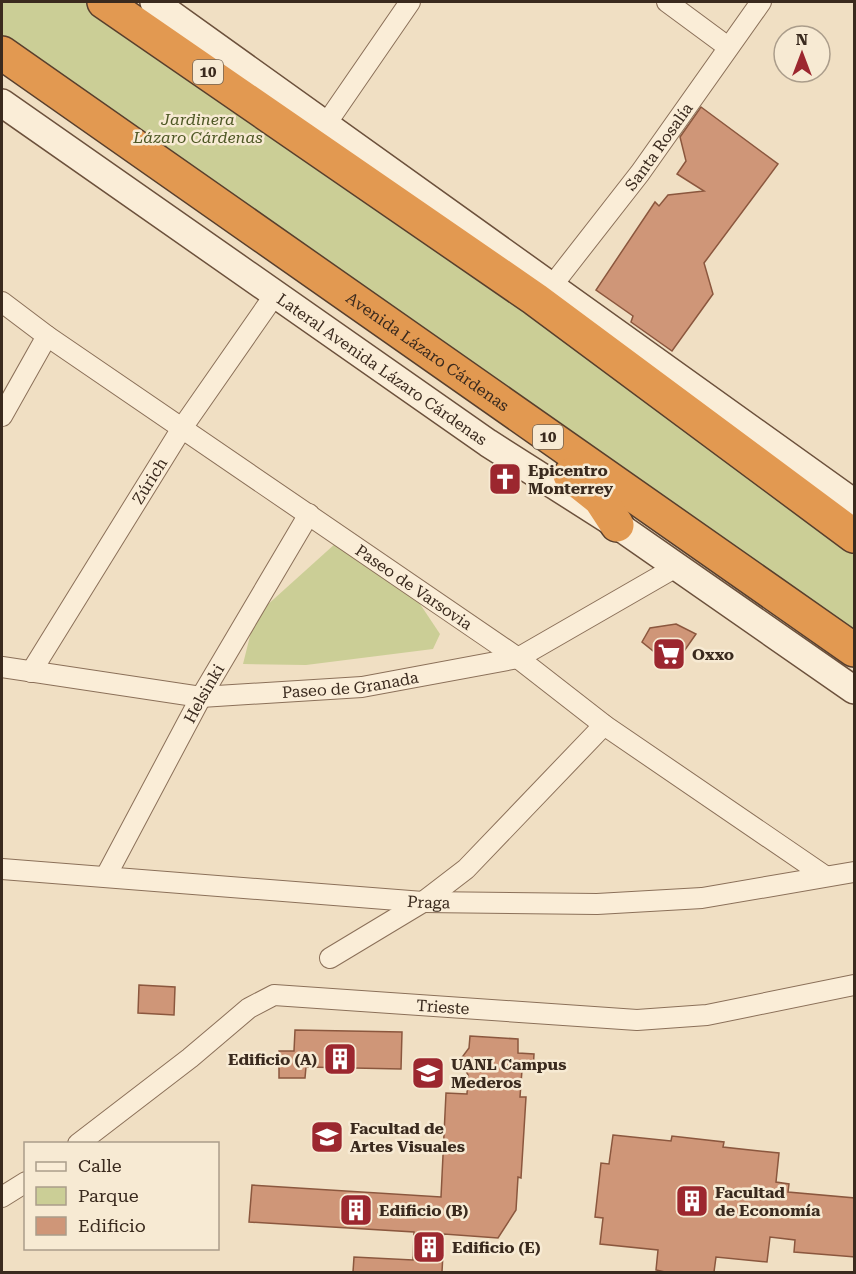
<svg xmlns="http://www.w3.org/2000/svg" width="856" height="1274" font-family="'Roboto Serif',serif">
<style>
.green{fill:#cbce96}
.building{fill:#cf9678;stroke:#8b573e;stroke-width:1.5}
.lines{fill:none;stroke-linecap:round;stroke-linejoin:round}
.street-casing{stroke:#8b7059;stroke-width:22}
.secondary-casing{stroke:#6c513c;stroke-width:30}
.highway-casing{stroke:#583f2d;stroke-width:36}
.street{stroke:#faedd7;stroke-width:20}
.secondary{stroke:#faedd7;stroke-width:27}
.highway{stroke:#e29951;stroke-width:33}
.labels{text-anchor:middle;stroke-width:5;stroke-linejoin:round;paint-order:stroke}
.shield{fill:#f7ead3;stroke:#736454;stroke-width:1.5}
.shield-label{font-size:15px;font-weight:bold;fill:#3a2a1e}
.park-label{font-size:16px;font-style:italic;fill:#4d5724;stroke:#f7ead3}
.street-label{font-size:16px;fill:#3a2a1e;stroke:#f7ead3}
.poi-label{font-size:16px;font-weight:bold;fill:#3a2a1e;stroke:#f7ead3;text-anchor:start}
</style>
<rect width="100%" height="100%" fill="#f0dfc3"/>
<g class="green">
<path d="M 2,2 L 104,2 L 854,543 L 854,634 L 2,53 Z"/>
<path d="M 336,543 L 414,595 L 440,634 L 433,649 L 306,665 L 243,664 L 255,616 Z"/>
</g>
<g class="building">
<path d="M 701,107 L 778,164 L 704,263 L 713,294 L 672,351 L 631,322 L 633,316 L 596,290 L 655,202 L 659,206 L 668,195 L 704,191 L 677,174 L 686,161 L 680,137 Z"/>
<path d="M 676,624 L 696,634 L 673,667 L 642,642 L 650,628 Z"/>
<path d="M 139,985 L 175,987 L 174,1015 L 138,1013 Z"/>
<path d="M 295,1030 L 402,1032 L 401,1069 L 306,1067 L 305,1078 L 279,1078 L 279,1051 L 294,1051 Z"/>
<path d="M 470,1036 L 518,1039 L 518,1053 L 534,1054 L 533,1071 L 522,1070 L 520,1097 L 526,1097 L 521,1178 L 518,1177 L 516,1210 L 498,1238 L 444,1234 L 442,1272 L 353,1272 L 354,1257 L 413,1260 L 414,1232 L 249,1222 L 252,1185 L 441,1197 L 446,1093 L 467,1094 L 468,1075 L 460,1060 L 469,1048 Z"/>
<path d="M 613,1135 L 671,1141 L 672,1136 L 724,1142 L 723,1147 L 779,1153 L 776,1182 L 789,1184 L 788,1192 L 855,1198 L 855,1257 L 794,1252 L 795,1240 L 770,1237 L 767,1262 L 716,1257 L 714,1272 L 665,1272 L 656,1270 L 658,1250 L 600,1244 L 603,1218 L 595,1217 L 601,1163 L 609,1164 Z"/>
</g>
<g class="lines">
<g class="street-casing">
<g id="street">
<path d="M 667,2 L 728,47"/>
<path d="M 326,124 L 410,2"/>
<path id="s1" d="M 551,287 L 640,173 L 761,2"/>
<path id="s2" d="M 2,302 L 47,336 L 518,658 L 604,725 L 825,876"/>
<path d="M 2,416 L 47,336"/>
<path id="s3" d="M 2,667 L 201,697 L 362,687 L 518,658 L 676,567"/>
<path id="s4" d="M 31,672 L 182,428 L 276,293"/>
<path id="s5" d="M 2,869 L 423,902 L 597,904 L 702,898 L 854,872"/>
<path id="s6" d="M 106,876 L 201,697 L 309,514"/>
<path d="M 330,958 L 423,902 L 466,869 L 604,725"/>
<path id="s7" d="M 78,1144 L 190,1058 L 249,1008 L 274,995 L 637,1020 L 707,1015 L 854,985"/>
<path d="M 2,1197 L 26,1182"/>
</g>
</g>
<g class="secondary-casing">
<g id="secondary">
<path d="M 154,2 L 854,503"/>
<path id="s8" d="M 2,103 L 488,443 L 617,525 L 854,690"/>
</g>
</g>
<g class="highway-casing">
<g id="highway">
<path d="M 104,2 L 535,299 L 854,536"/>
<path id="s9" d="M 2,53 L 854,650"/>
<path d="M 570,475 L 600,499 L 617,525"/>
</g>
</g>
<use href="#street" class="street"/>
<use href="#secondary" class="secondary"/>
<use href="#highway" class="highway"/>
</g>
<defs>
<g id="church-square" transform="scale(1.725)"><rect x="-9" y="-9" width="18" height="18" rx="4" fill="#9c272f" stroke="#f7ead3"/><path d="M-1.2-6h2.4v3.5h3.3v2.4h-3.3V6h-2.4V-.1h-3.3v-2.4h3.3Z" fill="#fff"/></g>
<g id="supermarket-square" transform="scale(1.725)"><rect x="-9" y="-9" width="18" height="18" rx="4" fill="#9c272f" stroke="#f7ead3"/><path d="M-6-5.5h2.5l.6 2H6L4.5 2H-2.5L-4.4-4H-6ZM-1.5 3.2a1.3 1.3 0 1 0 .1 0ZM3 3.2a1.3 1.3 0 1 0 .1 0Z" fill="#fff"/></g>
<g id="building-square" transform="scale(1.725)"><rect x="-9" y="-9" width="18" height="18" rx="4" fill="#9c272f" stroke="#f7ead3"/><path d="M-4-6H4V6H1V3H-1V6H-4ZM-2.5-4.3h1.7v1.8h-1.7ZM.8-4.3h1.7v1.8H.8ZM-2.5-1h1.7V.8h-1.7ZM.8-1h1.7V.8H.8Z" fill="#fff"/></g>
<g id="university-square" transform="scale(1.725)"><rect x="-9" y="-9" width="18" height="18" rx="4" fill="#9c272f" stroke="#f7ead3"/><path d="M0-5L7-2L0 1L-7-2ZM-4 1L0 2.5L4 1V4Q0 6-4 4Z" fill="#fff"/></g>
</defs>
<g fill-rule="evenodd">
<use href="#church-square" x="505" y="479"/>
<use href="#supermarket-square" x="669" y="654"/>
<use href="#building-square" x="340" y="1059"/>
<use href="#university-square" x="428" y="1073"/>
<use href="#university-square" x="327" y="1137"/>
<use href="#building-square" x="692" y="1201"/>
<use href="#building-square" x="356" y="1210"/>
<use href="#building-square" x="429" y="1247"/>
</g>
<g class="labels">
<g class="shield">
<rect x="193" y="60" width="30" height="24" rx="4.5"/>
<rect x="533" y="425" width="30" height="24" rx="4.5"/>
</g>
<g class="shield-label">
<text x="208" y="77">10</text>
<text x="548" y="442">10</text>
</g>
<g class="park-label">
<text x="198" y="125">Jardinera<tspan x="198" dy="18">Lázaro Cárdenas</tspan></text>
</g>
<g class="street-label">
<text dy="6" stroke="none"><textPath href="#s1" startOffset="177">Santa Rosalía</textPath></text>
<text dy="6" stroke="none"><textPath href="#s9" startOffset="520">Avenida Lázaro Cárdenas</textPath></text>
<text dy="6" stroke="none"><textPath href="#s8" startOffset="464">Lateral Avenida Lázaro Cárdenas</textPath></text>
<text dy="6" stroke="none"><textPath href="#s4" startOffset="225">Zúrich</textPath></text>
<text dy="6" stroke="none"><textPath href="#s2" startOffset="501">Paseo de Varsovia</textPath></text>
<text dy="6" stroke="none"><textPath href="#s3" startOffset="351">Paseo de Granada</textPath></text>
<text dy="6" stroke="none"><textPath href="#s6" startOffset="207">Helsinki</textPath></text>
<text dy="6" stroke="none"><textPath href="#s5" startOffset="428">Praga</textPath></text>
<text dy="6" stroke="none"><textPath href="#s7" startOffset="416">Trieste</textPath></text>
</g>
<g class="poi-label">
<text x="528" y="476">Epicentro<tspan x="528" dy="18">Monterrey</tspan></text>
<text x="692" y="660">Oxxo</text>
<text x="317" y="1065" text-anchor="end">Edificio (A)</text>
<text x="451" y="1070">UANL Campus<tspan x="451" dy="18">Mederos</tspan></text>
<text x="350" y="1134">Facultad de<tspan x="350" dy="18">Artes Visuales</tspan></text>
<text x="715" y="1198">Facultad<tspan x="715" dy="18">de Economía</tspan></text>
<text x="379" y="1216">Edificio (B)</text>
<text x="452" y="1253">Edificio (E)</text>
</g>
</g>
<rect width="856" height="1274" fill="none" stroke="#3a2a1e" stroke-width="6"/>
<rect x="24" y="1142" width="195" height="108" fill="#f7ead3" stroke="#ab9d8b" stroke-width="1.5"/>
<rect x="36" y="1162" width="30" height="9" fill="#faedd7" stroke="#ab9d8b" stroke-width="1.5"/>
<text x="78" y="1172" font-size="18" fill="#3a2a1e">Calle</text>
<rect x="36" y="1187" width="30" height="18" fill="#cbce96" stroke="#ab9d8b" stroke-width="1.5"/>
<text x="78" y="1202" font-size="18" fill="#3a2a1e">Parque</text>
<rect x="36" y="1217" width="30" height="18" fill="#cf9678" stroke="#ab9d8b" stroke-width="1.5"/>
<text x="78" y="1232" font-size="18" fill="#3a2a1e">Edificio</text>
<g transform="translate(802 54)"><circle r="28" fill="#f7ead3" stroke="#ab9d8b" stroke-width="1.5"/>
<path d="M0-4.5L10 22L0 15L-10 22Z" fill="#9c272f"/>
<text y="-9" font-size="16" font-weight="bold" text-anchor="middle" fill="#3a2a1e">N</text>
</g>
</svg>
